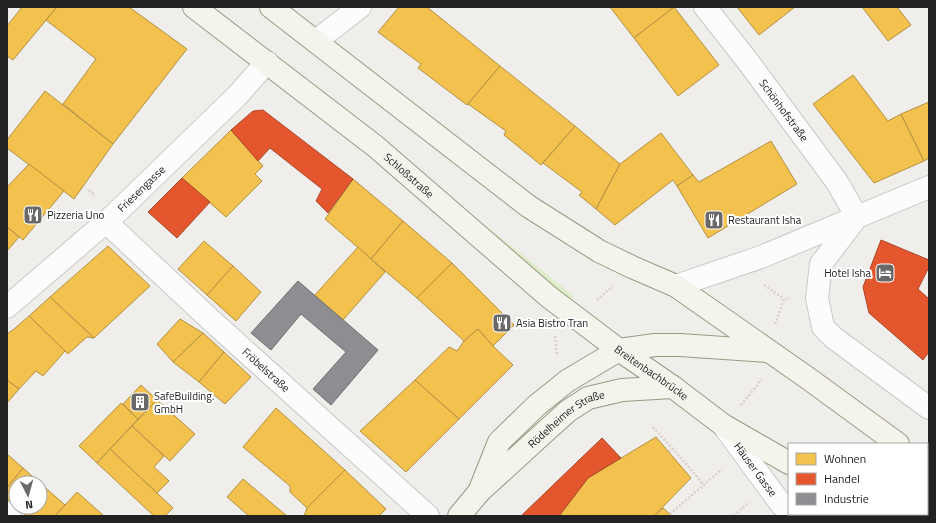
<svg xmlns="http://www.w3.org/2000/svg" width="936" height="523" font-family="'Titillium Web',sans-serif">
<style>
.grass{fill:#ddeccb}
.homes{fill:#f2c14e;stroke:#b49141}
.shops{fill:#e4572e;stroke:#aa472a}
.industry{fill:#8d8d92;stroke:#6d6d70}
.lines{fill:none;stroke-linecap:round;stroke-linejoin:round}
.street-casing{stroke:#c9c8c7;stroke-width:24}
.secondary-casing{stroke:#999a82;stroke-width:24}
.path{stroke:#dccecd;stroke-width:2.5;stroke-dasharray:2 2;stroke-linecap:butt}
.street{stroke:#fdfcfc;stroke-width:22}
.secondary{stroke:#f4f4ed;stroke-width:22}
.labels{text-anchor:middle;stroke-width:4;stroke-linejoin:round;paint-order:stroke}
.street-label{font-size:11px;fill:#222;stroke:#fff}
.poi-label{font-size:11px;fill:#222;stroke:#fff;text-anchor:start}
</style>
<rect width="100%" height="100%" fill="#f0eeeb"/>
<path class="grass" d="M 467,216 L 475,217 L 574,296 L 568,301 Z"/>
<g class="homes">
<path d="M 22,7 L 57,7 L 13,60 L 7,56 L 7,26 Z"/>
<path d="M 57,7 L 129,7 L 187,49 L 113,144 L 63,104 L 96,59 L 46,20 Z"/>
<path d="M 399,7 L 427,7 L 500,66 L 467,105 L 418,68 L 421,64 L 378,32 Z"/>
<path d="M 610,7 L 674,7 L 634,38 Z"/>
<path d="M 674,7 L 719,65 L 678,96 L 634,38 Z"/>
<path d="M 737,7 L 795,7 L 759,35 Z"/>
<path d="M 862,7 L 897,7 L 911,25 L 888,41 Z"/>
<path d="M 500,66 L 575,126 L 541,165 L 504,135 L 506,131 L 468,104 Z"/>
<path d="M 853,75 L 888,121 L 901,114 L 924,161 L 874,183 L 813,104 Z"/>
<path d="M 45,91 L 113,144 L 74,199 L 7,148 L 7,140 Z"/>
<path d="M 929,102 L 929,158 L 924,161 L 901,114 Z"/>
<path d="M 575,126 L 620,164 L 596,209 L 579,195 L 582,192 L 543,163 Z"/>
<path d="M 231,130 L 263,166 L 255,174 L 262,181 L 226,217 L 182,178 Z"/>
<path d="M 661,133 L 693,175 L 677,186 L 673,180 L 615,225 L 596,209 L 620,164 Z"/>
<path d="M 771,141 L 797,184 L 708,238 L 677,186 L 693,175 L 699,182 Z"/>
<path d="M 29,164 L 64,191 L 23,240 L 7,227 L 7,187 Z"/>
<path d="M 353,179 L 403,221 L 371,259 L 325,219 Z"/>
<path d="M 403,221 L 452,263 L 417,298 L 371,259 Z"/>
<path d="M 7,227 L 19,237 L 7,251 Z"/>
<path d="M 204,241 L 233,266 L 207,295 L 178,269 Z"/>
<path d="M 108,246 L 150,286 L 94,338 L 50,297 Z"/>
<path d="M 358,247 L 385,272 L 343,320 L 314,296 Z"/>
<path d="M 452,263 L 514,325 L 493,346 L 478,329 L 464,341 L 417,298 Z"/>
<path d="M 233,266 L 261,292 L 236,321 L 207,295 Z"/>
<path d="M 50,297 L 94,338 L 87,337 L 68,354 L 65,351 L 29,316 Z"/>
<path d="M 29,316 L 65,351 L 43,376 L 36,371 L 19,389 L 7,380 L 7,334 L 14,329 Z"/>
<path d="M 180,319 L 203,333 L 173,362 L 157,344 Z"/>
<path d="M 478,329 L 493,346 L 513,365 L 459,419 L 415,380 L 449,347 L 457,351 L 464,341 Z"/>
<path d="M 203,333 L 224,352 L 199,382 L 173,362 Z"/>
<path d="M 224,352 L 251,377 L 225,404 L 199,382 Z"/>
<path d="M 7,380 L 19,389 L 7,403 Z"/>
<path d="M 415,380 L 459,419 L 406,472 L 360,431 Z"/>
<path d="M 141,385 L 157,400 L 138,419 L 123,404 Z"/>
<path d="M 157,400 L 195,434 L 170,461 L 132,426 Z"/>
<path d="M 121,403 L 138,419 L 97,463 L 79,446 Z"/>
<path d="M 276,408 L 345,470 L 307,508 L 290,492 L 290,486 L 243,447 Z"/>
<path d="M 132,426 L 164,456 L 154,467 L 169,481 L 157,493 L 110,449 Z"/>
<path d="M 656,437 L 691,478 L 654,516 L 559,516 L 588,478 Z"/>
<path d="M 110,449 L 173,508 L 165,516 L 154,516 L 97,463 Z"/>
<path d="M 7,454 L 23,468 L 7,488 Z"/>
<path d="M 23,468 L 65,505 L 55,516 L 27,516 L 16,507 L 40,507 L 40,483 L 16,483 L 16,507 L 7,499 L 7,488 Z"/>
<path d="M 345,470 L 386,509 L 379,516 L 304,516 L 307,508 Z"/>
<path d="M 243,479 L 287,516 L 249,516 L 227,497 Z"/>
<path d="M 77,492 L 104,516 L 55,516 Z"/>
<path d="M 663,508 L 672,516 L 654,516 Z"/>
</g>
<g class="shops">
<path d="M 263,110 L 353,179 L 328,213 L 316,201 L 322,189 L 270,148 L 258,161 L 231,130 L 253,111 Z"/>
<path d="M 182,178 L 210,202 L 177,238 L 148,212 Z"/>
<path d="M 881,240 L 929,260 L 929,267 L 918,289 L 929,299 L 929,352 L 923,360 L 869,313 L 863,287 Z"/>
<path d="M 602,438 L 621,458 L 588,478 L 559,516 L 521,516 Z"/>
</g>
<path class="industry" d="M 298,281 L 378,350 L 331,405 L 313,389 L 346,352 L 301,314 L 271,350 L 251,333 Z"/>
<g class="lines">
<g class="street-casing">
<g id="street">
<path id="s1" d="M 705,7 L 746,59 L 837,182 L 857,217"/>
<path d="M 316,41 L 360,7"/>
<path d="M 856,218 L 821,264 L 817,298 L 823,327 L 834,338 L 929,408"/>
<path id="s2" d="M 106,222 L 213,322 L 428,516"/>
<path d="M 676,286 L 761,257 L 929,187"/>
<path id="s3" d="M 7,307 L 114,215 L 237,96 L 267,62"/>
<path id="s4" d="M 723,425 L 781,504 L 789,512"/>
<path d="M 7,513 L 10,516"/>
</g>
</g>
<g class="secondary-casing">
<g id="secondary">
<path id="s5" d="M 194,7 L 375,146 L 549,297 L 619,350 L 673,387 L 723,425 L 789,463"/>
<path d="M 271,7 L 528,206 L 599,251 L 632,267 L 676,286 L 809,379 L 898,444"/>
<path d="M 927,465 L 929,466"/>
<path d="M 479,492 L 499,442 L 536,406 L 567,381 L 619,350 L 655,345 L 680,345 L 767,351"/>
<path d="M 856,514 L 858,516"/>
<path id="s6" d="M 459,516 L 479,492 L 548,429 L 568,411 L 588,398 L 622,390 L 673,387"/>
</g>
</g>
<g class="path">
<path d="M 89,190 L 95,196"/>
<path d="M 764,285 L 784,299"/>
<path d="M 597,300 L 613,286"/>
<path d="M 775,324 L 784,299 L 790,298"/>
<path d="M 555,336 L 557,355"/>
<path d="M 741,405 L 756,387 L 761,379"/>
<path d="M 653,427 L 673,449"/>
<path d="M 669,452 L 673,449 L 704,485"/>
<path d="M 670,514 L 722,469"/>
<path d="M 734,516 L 748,503"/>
</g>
<use href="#street" class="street"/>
<use href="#secondary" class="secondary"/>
</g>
<defs>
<g id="restaurant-square" transform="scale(1)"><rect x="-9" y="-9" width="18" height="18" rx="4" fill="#6a6968" stroke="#fff"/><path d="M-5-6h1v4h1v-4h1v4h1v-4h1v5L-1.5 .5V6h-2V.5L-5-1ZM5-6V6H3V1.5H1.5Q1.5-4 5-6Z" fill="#fff"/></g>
<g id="hotel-square" transform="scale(1)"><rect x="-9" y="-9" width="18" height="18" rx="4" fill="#6a6968" stroke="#fff"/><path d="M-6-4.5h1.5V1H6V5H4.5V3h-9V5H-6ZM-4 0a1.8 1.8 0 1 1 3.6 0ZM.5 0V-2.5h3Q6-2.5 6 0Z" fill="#fff"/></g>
<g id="building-square" transform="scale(1)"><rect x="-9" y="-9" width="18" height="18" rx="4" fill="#6a6968" stroke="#fff"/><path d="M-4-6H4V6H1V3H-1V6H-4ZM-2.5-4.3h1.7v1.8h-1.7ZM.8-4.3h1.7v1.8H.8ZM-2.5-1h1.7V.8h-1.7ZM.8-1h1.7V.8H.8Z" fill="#fff"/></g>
</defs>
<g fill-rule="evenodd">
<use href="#restaurant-square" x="33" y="215"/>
<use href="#restaurant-square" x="714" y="220"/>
<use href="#hotel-square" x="885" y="273"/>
<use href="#restaurant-square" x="502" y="323"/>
<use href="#building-square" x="140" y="402"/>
</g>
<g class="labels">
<g class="street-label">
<text dy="4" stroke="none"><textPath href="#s1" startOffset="130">Schönhofstraße</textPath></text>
<text dy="4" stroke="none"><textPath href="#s5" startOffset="273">Schloßstraße</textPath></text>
<text dy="4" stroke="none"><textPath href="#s3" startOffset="179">Friesengasse</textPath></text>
<text dy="4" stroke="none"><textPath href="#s2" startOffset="218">Fröbelstraße</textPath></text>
<text dy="4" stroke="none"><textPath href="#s5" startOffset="586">Breitenbachbrücke</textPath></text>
<text dy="4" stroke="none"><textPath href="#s6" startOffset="146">Rödelheimer Straße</textPath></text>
<text dy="4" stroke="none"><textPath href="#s4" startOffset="55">Häuser Gasse</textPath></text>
</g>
<g class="poi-label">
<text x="47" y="219">Pizzeria Uno</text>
<text x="728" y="224">Restaurant Isha</text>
<text x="871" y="277" text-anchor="end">Hotel Isha</text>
<text x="516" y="327">Asia Bistro Tran</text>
<text x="154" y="400">SafeBuilding.<tspan x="154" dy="13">GmbH</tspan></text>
</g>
</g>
<rect width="936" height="523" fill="none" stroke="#222222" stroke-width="16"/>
<rect x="788" y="443" width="140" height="72" fill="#ffffff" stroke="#a7a7a7"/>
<rect x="796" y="453" width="20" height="12" fill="#f2c14e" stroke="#a7a7a7"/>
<text x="824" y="463" font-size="12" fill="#222222">Wohnen</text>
<rect x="796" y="473" width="20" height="12" fill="#e4572e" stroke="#a7a7a7"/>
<text x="824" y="483" font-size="12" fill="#222222">Handel</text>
<rect x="796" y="493" width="20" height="12" fill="#8d8d92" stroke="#a7a7a7"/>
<text x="824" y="503" font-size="12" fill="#222222">Industrie</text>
<g transform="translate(28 495) rotate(174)"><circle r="19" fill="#ffffff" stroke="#a7a7a7"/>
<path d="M0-3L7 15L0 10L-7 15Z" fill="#6a6968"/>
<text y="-6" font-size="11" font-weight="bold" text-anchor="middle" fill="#222222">N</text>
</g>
</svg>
